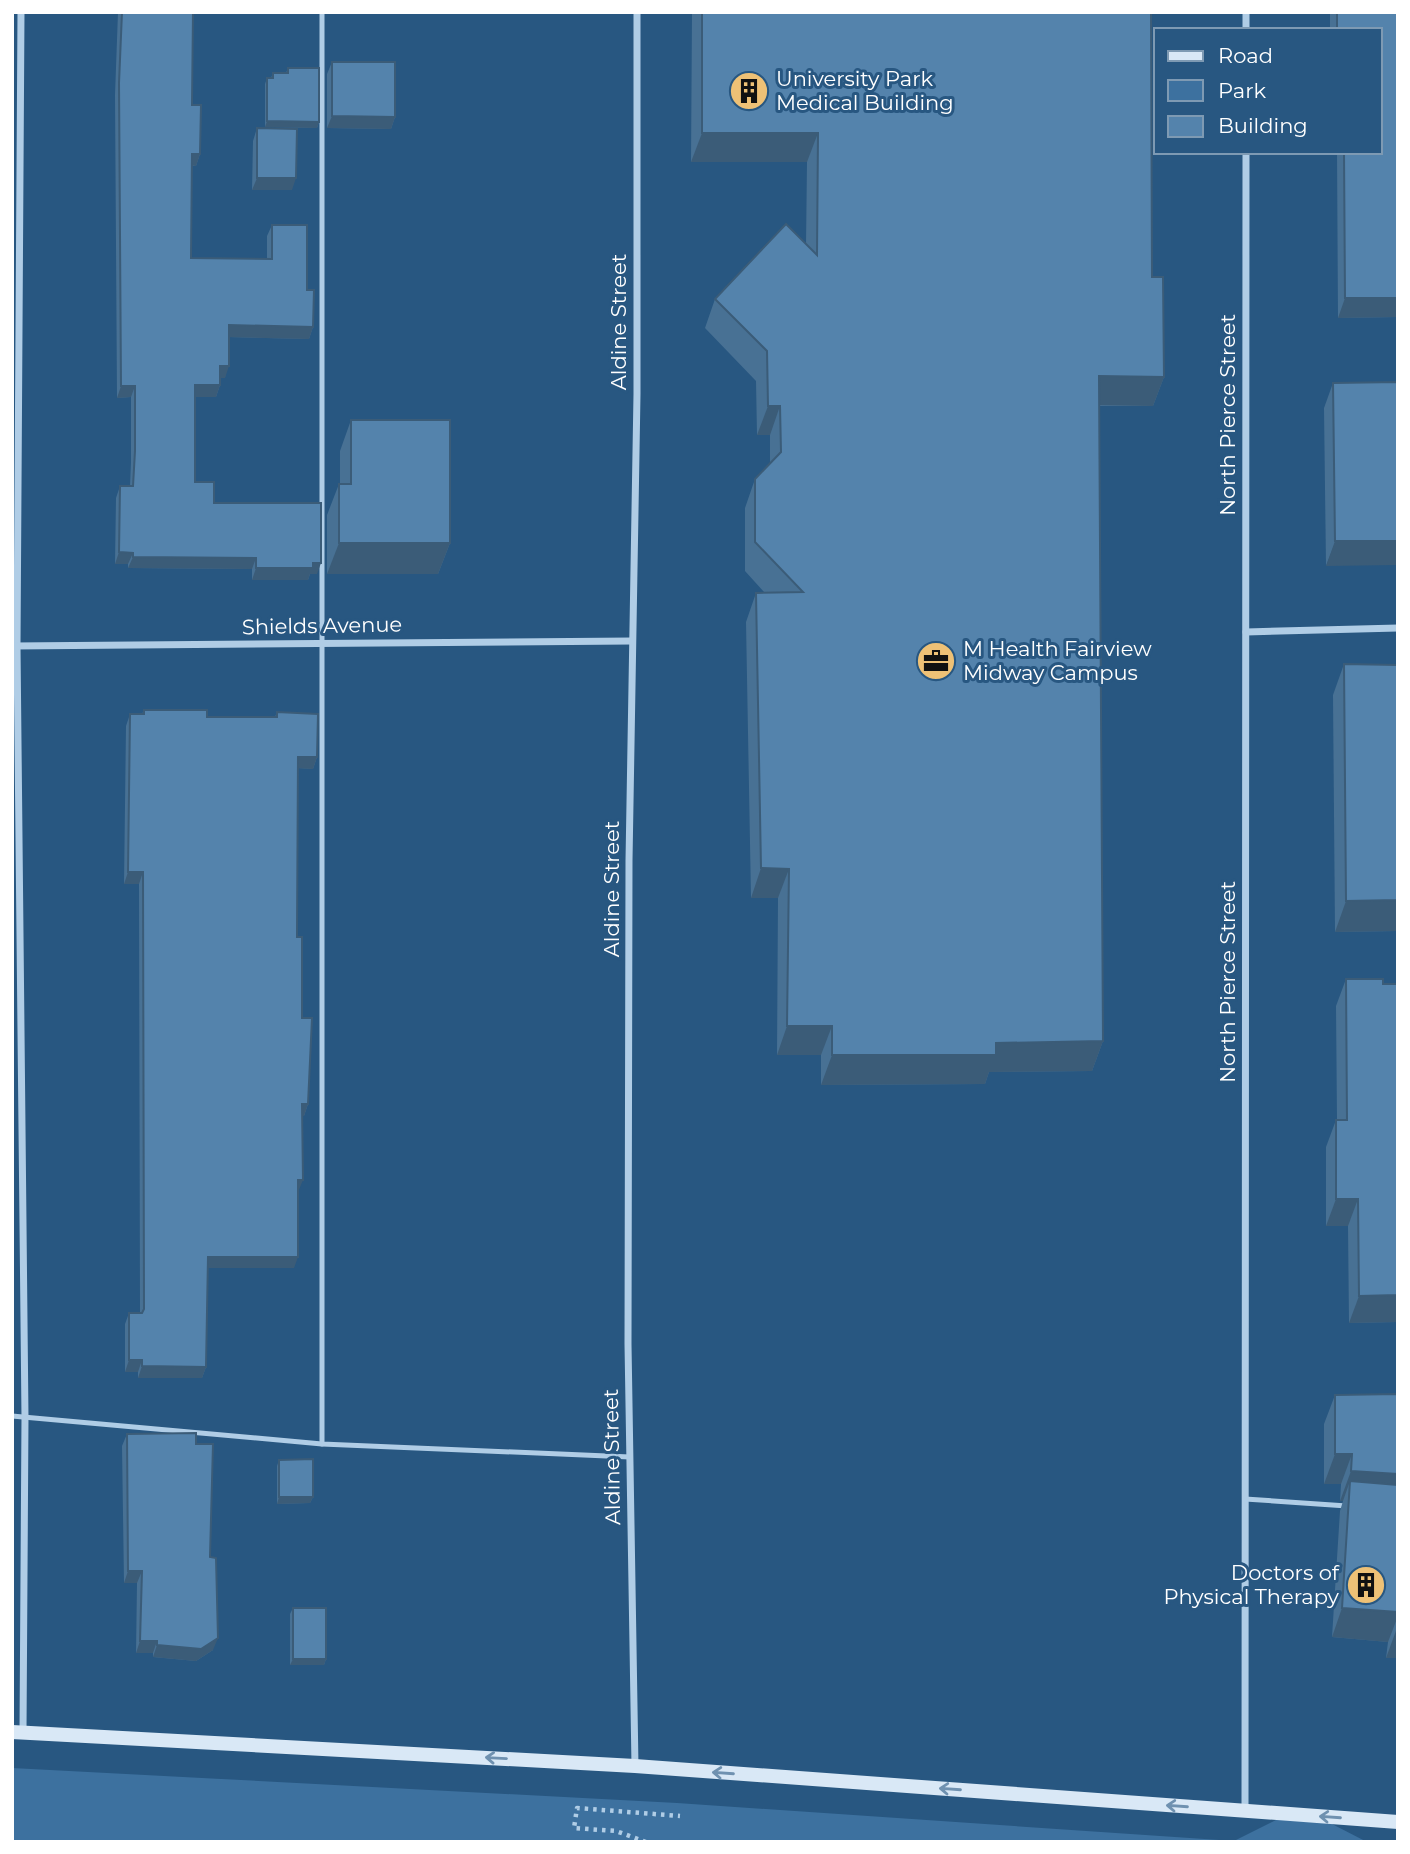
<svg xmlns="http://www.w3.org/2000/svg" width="1410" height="1854" font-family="Montserrat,sans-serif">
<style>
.green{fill:#3d719f}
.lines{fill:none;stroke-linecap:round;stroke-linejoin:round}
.path{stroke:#b0cde6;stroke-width:4.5;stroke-dasharray:3.5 5;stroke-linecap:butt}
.lane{stroke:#b0cde6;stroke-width:5}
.street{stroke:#b0cde6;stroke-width:7}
.secondary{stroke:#d9e8f6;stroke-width:14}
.wall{fill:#487194}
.shaded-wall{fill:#3b5c78}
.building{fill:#5483ac;stroke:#3b5c78;stroke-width:2}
.oneway{stroke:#6f91b0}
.labels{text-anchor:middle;stroke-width:6;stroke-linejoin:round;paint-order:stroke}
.poi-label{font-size:21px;fill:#fff;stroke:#285781;text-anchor:start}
.street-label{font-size:21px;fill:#fff;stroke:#285781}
</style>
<rect width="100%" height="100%" fill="#285781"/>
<path class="green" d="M 12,1768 L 677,1803 L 1234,1841 L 1280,1818 L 1332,1824 L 1367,1842 L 12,1842 Z"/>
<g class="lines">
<path class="path" d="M 646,1842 L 616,1831 L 574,1828 L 577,1808 L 680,1816"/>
<g class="lane">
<path d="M 322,12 L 322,1444"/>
<path d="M 12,1416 L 322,1444 L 630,1457"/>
<path d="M 1245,1499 L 1347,1506"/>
</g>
<g class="street">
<path d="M 21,12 L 17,646 L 25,1417 L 23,1732"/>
<path d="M 1246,30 L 1246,12"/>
<path d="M 1246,632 L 1398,628"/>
<path d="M 12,646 L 632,641"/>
<path d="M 635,1766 L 628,1344 L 629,861 L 637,394 L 637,12"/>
<path d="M 1245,1810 L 1246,152"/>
</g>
<path class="secondary" d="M 12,1732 L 635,1766 L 1398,1822"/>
</g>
<g class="wall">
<path d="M 118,12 L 193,12 L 192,105 L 200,154 L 196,166 L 192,166 L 191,258 L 267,259 L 267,236 L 272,225 L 307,290 L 313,327 L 309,339 L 229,337 L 225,378 L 220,378 L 220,385 L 216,397 L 195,397 L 195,482 L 214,503 L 317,574 L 310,574 L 308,580 L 252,580 L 252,569 L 128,568 L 128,564 L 115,564 L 116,498 L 120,486 L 130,486 L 131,462 L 131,397 L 117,398 L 115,95 Z"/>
<path d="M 692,12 L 1151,12 L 1152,277 L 1164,377 L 1153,406 L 1099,406 L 1103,1041 L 1092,1071 L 989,1072 L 985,1084 L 821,1085 L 821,1055 L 777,1055 L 778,898 L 751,898 L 746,622 L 756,593 L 765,593 L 745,571 L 745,508 L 755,479 L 770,464 L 770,435 L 757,435 L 756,381 L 705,328 L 715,299 L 806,245 L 807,162 L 691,162 Z"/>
<path d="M 1330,12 L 1398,12 L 1398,317 L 1338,318 L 1337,152 L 1380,152 L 1380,30 L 1330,30 Z"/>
<path d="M 332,62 L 395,117 L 391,129 L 327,128 L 327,74 Z"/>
<path d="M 288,68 L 319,122 L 317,128 L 265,127 L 265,84 L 267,78 L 271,78 L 273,73 L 286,73 Z"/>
<path d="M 257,128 L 292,190 L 252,190 L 253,141 Z"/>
<path d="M 1398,382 L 1326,566 L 1324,408 L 1333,383 Z"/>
<path d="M 351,420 L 450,543 L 438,574 L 327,574 L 327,515 L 339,484 L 340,484 L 340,451 Z"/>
<path d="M 1344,664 L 1398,665 L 1398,931 L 1335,932 L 1333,695 Z"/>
<path d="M 144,710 L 207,717 L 275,717 L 277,712 L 317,757 L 313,769 L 298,768 L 297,937 L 308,1104 L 304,1116 L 302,1116 L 294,1268 L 208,1268 L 206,1367 L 202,1378 L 138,1378 L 138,1372 L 125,1372 L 125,1324 L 129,1313 L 140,1313 L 139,884 L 124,884 L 126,726 L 130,714 L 142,714 Z"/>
<path d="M 1346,979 L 1398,1322 L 1349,1323 L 1348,1226 L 1326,1226 L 1326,1147 L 1336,1120 L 1337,1120 L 1336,1006 Z"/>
<path d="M 1398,1394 L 1398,1658 L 1386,1658 L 1388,1642 L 1332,1637 L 1340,1511 L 1343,1501 L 1340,1501 L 1341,1484 L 1324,1484 L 1324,1424 L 1335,1395 Z"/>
<path d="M 127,1434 L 196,1444 L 210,1557 L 213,1650 L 196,1661 L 153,1657 L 153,1653 L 136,1653 L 137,1583 L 124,1583 L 122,1446 Z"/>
<path d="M 279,1460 L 313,1497 L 310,1503 L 277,1504 L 277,1466 Z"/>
<path d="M 293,1608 L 326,1659 L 324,1665 L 290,1665 L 290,1614 Z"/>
</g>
<g class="shaded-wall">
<path d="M 332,116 L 395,117 L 391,129 L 327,128 Z"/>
<path d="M 267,121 L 319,122 L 317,128 L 265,127 Z"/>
<path d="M 702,133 L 818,133 L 807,162 L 691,162 Z"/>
<path d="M 192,154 L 200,154 L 196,166 L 188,165 Z"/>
<path d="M 257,178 L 296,178 L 292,190 L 252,190 Z"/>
<path d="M 1345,298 L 1398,298 L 1398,317 L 1338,318 Z"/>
<path d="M 229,325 L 313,327 L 309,339 L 225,337 Z"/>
<path d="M 220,366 L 229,366 L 225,378 L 216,378 Z"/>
<path d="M 1099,376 L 1164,377 L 1153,406 L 1088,405 Z"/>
<path d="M 195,385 L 220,385 L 216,397 L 190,397 Z"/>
<path d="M 121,386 L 135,386 L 131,397 L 117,398 Z"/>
<path d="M 768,406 L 780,406 L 770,435 L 757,435 Z"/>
<path d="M 1335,541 L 1398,541 L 1398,565 L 1326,566 Z"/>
<path d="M 339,543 L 450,543 L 438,574 L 327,574 Z"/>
<path d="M 119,552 L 133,553 L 128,564 L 115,564 Z"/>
<path d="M 133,557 L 256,558 L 252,569 L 128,568 Z"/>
<path d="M 313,563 L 321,563 L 317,574 L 310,574 L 308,580 L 252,580 L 256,568 Z"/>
<path d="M 298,757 L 317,757 L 313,769 L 294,768 Z"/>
<path d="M 761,868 L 789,869 L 778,898 L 751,898 Z"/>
<path d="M 128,872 L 143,872 L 139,884 L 124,884 Z"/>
<path d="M 1398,900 L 1398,931 L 1335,932 L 1346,901 Z"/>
<path d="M 787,1026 L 832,1026 L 821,1055 L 777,1055 Z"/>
<path d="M 1103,1041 L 1092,1071 L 989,1072 L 985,1084 L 821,1085 L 832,1055 L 996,1043 Z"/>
<path d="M 302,1104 L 308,1104 L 304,1116 L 298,1116 Z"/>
<path d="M 298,1180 L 303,1180 L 298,1192 Z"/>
<path d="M 1336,1199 L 1358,1199 L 1348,1226 L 1326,1226 Z"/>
<path d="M 208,1257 L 298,1257 L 294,1268 L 204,1268 Z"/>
<path d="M 1398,1295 L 1398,1322 L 1349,1323 L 1359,1296 Z"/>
<path d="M 129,1360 L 142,1360 L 138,1372 L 125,1372 Z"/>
<path d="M 142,1366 L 206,1367 L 202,1378 L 138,1378 Z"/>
<path d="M 1335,1454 L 1352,1454 L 1341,1484 L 1324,1484 Z"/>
<path d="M 1351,1471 L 1398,1474 L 1398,1505 L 1350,1481 L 1343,1501 L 1340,1501 Z"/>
<path d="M 279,1497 L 313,1497 L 310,1503 L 277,1504 Z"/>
<path d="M 128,1571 L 142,1571 L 137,1583 L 124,1583 Z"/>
<path d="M 1342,1608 L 1398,1612 L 1398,1616 L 1388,1642 L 1332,1637 Z"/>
<path d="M 1397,1628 L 1398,1658 L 1386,1658 Z"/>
<path d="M 218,1638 L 213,1650 L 196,1661 L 153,1657 L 157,1645 Z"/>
<path d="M 140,1641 L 157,1641 L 153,1653 L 136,1653 Z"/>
<path d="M 293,1659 L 326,1659 L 324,1665 L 290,1665 Z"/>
</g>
<g class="building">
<path d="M 122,12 L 193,12 L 192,105 L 201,105 L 200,154 L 192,154 L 191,258 L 272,259 L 272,225 L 307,225 L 307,290 L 314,290 L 313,327 L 229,325 L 229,366 L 220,366 L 220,385 L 195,385 L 195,482 L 214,482 L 214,503 L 321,503 L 321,563 L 313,563 L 313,568 L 256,568 L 256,558 L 133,557 L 133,553 L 119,552 L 120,486 L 133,486 L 135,451 L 135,386 L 121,386 L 119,83 Z"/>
<path d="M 702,12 L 1151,12 L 1152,277 L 1163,277 L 1164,377 L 1099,376 L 1103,1041 L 996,1043 L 996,1055 L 832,1055 L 832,1026 L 787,1026 L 789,869 L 761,868 L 756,593 L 803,592 L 755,542 L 755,479 L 781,452 L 780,406 L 768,406 L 767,351 L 715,299 L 786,224 L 817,255 L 818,133 L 702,133 Z"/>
<path d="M 1337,12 L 1398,12 L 1398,298 L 1345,298 L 1344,152 L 1380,152 L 1380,30 L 1337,30 Z"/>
<path d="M 332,62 L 395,62 L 395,117 L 332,116 Z"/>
<path d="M 288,68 L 319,68 L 319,122 L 267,121 L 267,78 L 273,78 L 273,73 L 288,73 Z"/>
<path d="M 257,128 L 297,129 L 296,178 L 257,178 Z"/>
<path d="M 1398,382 L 1398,541 L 1335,541 L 1333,383 Z"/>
<path d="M 351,420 L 450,420 L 450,543 L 339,543 L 339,484 L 351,484 Z"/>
<path d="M 1344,664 L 1398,665 L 1398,900 L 1346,901 Z"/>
<path d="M 144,710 L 207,710 L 207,717 L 277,717 L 277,712 L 318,714 L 317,757 L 298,757 L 297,937 L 302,937 L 302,1018 L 312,1018 L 308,1104 L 302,1104 L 303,1180 L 298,1180 L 298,1257 L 208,1257 L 206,1367 L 142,1366 L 142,1360 L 129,1360 L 129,1313 L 142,1313 L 144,1309 L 143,872 L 128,872 L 130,714 L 144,714 Z"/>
<path d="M 1346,979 L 1383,979 L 1383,984 L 1398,984 L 1398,1295 L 1359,1296 L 1358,1199 L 1336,1199 L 1336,1120 L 1347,1120 Z"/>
<path d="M 1398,1394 L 1398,1474 L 1351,1471 L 1352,1454 L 1335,1454 L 1335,1395 Z"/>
<path d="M 196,1433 L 196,1444 L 213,1444 L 210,1557 L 216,1558 L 218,1638 L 201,1649 L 157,1645 L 157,1641 L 140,1641 L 142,1571 L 128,1571 L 127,1434 Z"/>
<path d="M 313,1459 L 313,1497 L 279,1497 L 279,1460 Z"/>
<path d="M 1350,1481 L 1398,1485 L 1398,1612 L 1342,1608 Z"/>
<rect x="293" y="1608" width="33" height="51"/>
</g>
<defs><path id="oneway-shaft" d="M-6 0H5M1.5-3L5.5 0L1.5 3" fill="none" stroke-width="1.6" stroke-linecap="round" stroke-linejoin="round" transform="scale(1.75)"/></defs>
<g class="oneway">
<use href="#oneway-shaft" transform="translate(496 1758) rotate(-177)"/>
<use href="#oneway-shaft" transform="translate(723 1773) rotate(-176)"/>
<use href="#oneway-shaft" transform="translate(950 1789) rotate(-176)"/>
<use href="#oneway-shaft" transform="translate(1177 1806) rotate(-176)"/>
<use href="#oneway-shaft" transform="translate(1330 1817) rotate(-176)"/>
</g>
<defs>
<g id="building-disc" transform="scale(2.0125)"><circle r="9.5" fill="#eec176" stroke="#285781"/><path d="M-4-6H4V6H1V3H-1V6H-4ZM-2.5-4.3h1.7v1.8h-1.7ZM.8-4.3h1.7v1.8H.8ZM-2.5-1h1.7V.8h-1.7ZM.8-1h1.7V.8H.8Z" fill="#111"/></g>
<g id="office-disc" transform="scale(2.0125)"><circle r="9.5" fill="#eec176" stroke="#285781"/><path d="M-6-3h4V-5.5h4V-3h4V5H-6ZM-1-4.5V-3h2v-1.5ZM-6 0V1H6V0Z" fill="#111"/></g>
</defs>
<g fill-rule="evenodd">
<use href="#building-disc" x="749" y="91"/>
<use href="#office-disc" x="936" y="661"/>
<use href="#building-disc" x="1366" y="1585"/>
</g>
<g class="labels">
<g class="poi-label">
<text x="776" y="86">University Park<tspan x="776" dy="24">Medical Building</tspan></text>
<text x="963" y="656">M Health Fairview<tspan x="963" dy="24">Midway Campus</tspan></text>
<text x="1339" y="1580" text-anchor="end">Doctors of<tspan x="1339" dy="24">Physical Therapy</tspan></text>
</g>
<g class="street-label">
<text transform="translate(619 322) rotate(-90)" y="7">Aldine Street</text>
<text transform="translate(1228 415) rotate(-90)" y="7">North Pierce Street</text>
<text transform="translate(322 626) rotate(-1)" y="7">Shields Avenue</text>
<text transform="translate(612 889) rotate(-90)" y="7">Aldine Street</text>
<text transform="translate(1228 982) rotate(-90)" y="7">North Pierce Street</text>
<text transform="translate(612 1457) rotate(-91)" y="7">Aldine Street</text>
</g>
</g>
<rect width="1410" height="1854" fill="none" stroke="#ffffff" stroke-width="28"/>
<rect x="1154" y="28" width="228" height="126" fill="#285781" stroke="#7e9ab3" stroke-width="2"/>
<rect x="1168" y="51" width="35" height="10" fill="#d9e8f6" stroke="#7e9ab3" stroke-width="2"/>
<text x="1218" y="63" font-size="21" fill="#ffffff">Road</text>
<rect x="1168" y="80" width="35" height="21" fill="#3d719f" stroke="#7e9ab3" stroke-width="2"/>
<text x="1218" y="98" font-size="21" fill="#ffffff">Park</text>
<rect x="1168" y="116" width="35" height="21" fill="#5483ac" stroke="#7e9ab3" stroke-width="2"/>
<text x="1218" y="133" font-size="21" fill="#ffffff">Building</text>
</svg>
